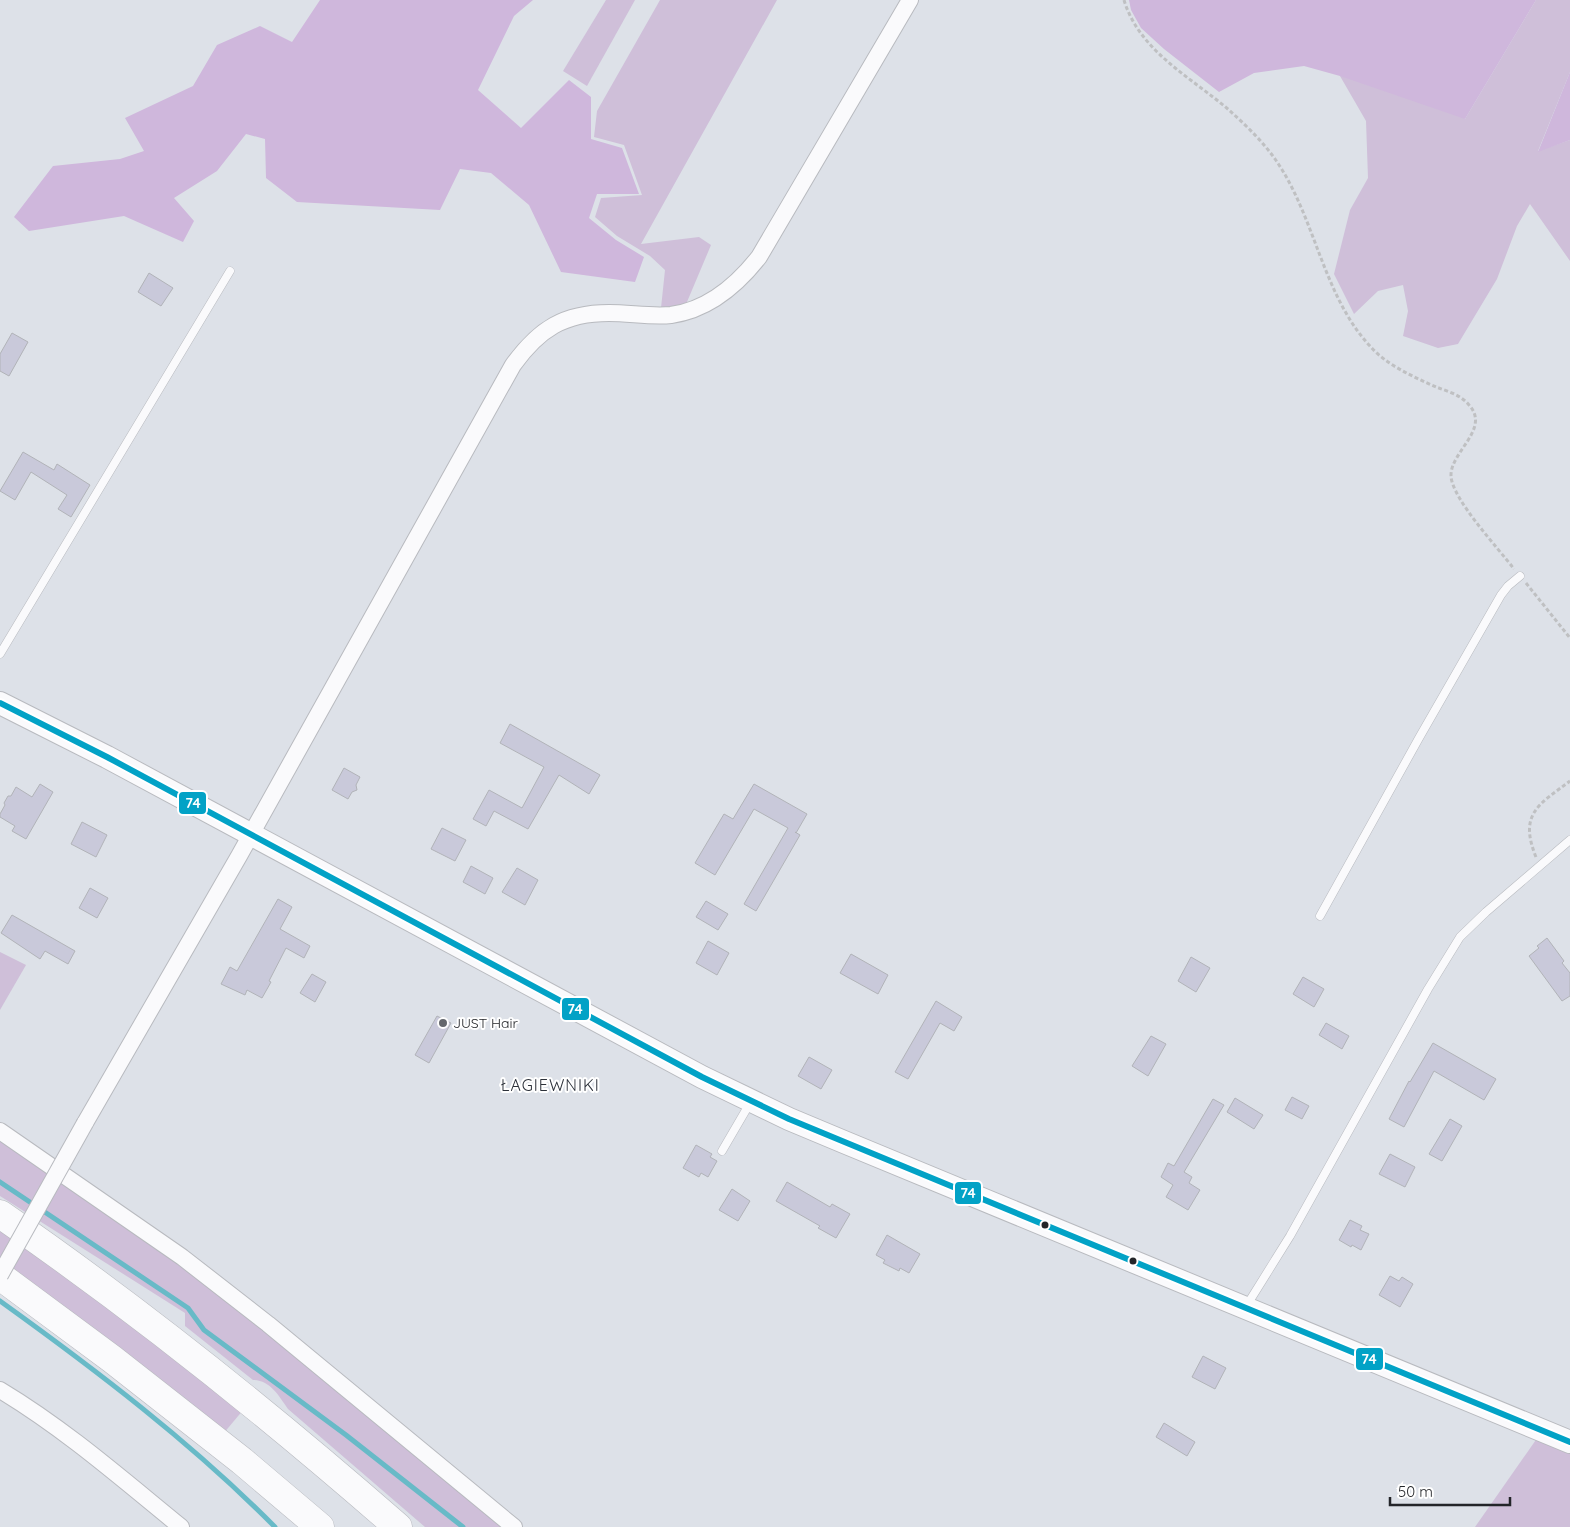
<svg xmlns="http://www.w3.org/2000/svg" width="1570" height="1527" font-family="Quicksand,sans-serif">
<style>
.green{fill:#cfbfd9}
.forest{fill:#cfb7dc}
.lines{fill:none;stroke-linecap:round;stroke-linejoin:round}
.stream{stroke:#68bac7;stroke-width:5}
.building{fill:#c9c9da;stroke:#b1b3b8}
.lane-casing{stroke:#b8babf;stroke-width:9}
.street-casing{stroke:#b8babf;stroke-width:18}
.secondary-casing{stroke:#b8babf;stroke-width:24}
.highway-casing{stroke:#b8babf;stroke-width:29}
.path{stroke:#bfc0c2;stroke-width:3;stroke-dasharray:4 2.5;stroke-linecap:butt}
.lane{stroke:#fafafc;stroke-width:8}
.street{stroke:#fafafc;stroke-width:16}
.secondary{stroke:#fafafc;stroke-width:22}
.highway{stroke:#fafafc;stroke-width:28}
.street-bridge-casing{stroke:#b8babf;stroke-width:18;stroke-linecap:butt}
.street-bridge{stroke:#fafafc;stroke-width:16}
.bus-1-casing{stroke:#fff;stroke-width:10}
.bus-1{stroke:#02a2c6;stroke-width:6}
.poi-dot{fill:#64676c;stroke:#fff;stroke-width:2}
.bus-dot{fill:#232529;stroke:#fff;stroke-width:2}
.labels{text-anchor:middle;stroke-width:4;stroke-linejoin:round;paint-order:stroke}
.poi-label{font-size:14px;fill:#232529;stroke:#fff;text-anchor:start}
.quarter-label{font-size:16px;letter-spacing:1px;fill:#2c313a;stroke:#fff}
.line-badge{stroke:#fff;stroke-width:2}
.badge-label{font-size:14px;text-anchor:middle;font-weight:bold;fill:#fff}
</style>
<rect width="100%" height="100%" fill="#dde1e8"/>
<g class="green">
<path d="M 606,0 L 635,0 L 587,86 L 563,71 Z"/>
<path d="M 660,0 L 777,0 L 641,244 L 699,237 L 711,245 L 684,309 L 661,308 L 665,270 L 650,256 L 617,236 L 595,217 L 601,198 L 642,195 L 624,145 L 594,137 L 597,111 Z"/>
<path d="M 1375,0 L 1465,119 L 1536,0 L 1570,0 L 1570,72 L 1538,151 L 1570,140 L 1570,261 L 1530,204 L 1517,226 L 1497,279 L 1458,344 L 1438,348 L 1403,336 L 1408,311 L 1403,285 L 1378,291 L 1354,314 L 1334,274 L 1350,210 L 1368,178 L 1366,121 L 1340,76 Z"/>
<path d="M 0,952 L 26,965 L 0,1010 Z"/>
<path d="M 0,1139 L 173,1258 L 269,1333 L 505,1527 L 425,1527 L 288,1409 C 279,1396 270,1380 253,1380 L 185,1326 L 185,1313 L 0,1196 Z"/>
<path d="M 0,1225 L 244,1409 L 223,1434 L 0,1264 Z"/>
<path d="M 1540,1434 L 1570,1447 L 1570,1527 L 1475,1527 Z"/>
</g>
<g class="forest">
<path d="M 320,0 L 533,0 L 514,16 L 478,90 L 521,128 L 569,80 L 591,97 L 591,139 L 622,148 L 639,194 L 597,194 L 589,218 L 616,240 L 644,257 L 635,282 L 561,272 L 529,205 L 491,173 L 460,169 L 440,210 L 297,202 L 266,178 L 265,139 L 246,134 L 217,171 L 174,198 L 194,221 L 183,242 L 124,216 L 29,231 L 14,217 L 53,166 L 120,159 L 144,151 L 125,118 L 193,86 L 217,45 L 260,26 L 292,42 Z"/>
<path d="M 1129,0 L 1536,0 L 1465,119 L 1340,76 L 1304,66 L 1254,73 L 1219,92 L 1164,49 L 1141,28 L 1131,10 Z"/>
<path d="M 1570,72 L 1570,140 L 1538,152 Z"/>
</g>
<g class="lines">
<g class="stream">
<path d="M 0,1182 L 188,1308 L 204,1330 L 346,1435 L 463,1527"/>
<path d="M 0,1301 C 96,1370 192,1443 275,1527"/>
</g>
</g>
<g class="building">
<path d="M 149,273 L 173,288 L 161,306 L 138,292 Z"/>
<path d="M 12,333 L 28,342 L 9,376 L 0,371 L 0,354 Z"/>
<path d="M 23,452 L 54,470 L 57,464 L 90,485 L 71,517 L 58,509 L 67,495 L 31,472 L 15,500 L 0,491 Z"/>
<path d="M 510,724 L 600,775 L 589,794 L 559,775 L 528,829 L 494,811 L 486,826 L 473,819 L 489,790 L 522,808 L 544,767 L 500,743 Z"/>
<path d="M 344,768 L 360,777 L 356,785 L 357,790 L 352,792 L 348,799 L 332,790 Z"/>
<path d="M 40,784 L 53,792 L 26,839 L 12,831 L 15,826 L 0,817 L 0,814 L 5,805 L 4,803 L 8,796 L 11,796 L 16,787 L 32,797 Z"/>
<path d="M 754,784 L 807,814 L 796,833 L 795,832 L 800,835 L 756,911 L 744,904 L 788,828 L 754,809 L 715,875 L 695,863 L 724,814 L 733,819 Z"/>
<path d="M 82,822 L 107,835 L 96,857 L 71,844 Z"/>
<path d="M 442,828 L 466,840 L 455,861 L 431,849 Z"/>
<path d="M 471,866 L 493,878 L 485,894 L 463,882 Z"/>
<path d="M 517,868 L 538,880 L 525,905 L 502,892 Z"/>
<path d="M 90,888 L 108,898 L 97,918 L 79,908 Z"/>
<path d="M 278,899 L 292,907 L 280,929 L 310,946 L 304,958 L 286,948 L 269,981 L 271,982 L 262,998 L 247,990 L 245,995 L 221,984 L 230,967 L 237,971 Z"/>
<path d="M 706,901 L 728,914 L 718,930 L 696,917 Z"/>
<path d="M 12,915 L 75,951 L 68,964 L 45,951 L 40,959 L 1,933 Z"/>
<path d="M 1547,938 L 1564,961 L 1562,963 L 1570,973 L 1570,996 L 1562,1001 L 1529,956 L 1539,948 L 1537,946 Z"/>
<path d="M 708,941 L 729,953 L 717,975 L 696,963 Z"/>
<path d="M 851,954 L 888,975 L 878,994 L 840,973 Z"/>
<path d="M 1191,957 L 1210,968 L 1196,992 L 1178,981 Z"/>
<path d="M 312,974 L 326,982 L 315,1002 L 300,993 Z"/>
<path d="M 1303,977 L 1324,989 L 1314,1007 L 1293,994 Z"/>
<path d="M 936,1001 L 962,1017 L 954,1031 L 940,1023 L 908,1079 L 895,1072 Z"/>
<path d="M 437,1016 L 451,1023 L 429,1063 L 415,1055 Z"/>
<path d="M 1326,1023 L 1349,1036 L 1342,1049 L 1319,1035 Z"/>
<path d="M 1151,1036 L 1166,1044 L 1148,1076 L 1132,1066 Z"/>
<path d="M 1433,1043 L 1496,1079 L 1484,1100 L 1434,1071 L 1404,1127 L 1389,1119 L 1409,1081 L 1410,1082 Z"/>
<path d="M 809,1057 L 832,1070 L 821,1089 L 798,1076 Z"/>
<path d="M 1292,1097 L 1309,1106 L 1302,1119 L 1285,1110 Z"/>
<path d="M 1235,1098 L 1263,1115 L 1254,1129 L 1227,1112 Z"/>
<path d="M 1213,1099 L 1224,1105 L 1184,1172 L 1192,1177 L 1189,1183 L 1200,1190 L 1188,1210 L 1166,1197 L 1173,1185 L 1161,1177 L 1168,1163 L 1174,1166 Z"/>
<path d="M 1450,1119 L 1462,1126 L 1442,1161 L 1429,1154 Z"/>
<path d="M 696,1145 L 712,1154 L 710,1157 L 717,1161 L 708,1177 L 701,1173 L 699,1177 L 683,1168 Z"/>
<path d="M 1390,1154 L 1415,1167 L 1405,1187 L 1379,1174 Z"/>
<path d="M 787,1182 L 830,1207 L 832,1204 L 850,1214 L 836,1238 L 818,1228 L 820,1226 L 776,1201 Z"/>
<path d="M 732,1189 L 750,1201 L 738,1221 L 719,1210 Z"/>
<path d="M 1350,1220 L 1362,1226 L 1360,1230 L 1369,1234 L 1361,1250 L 1352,1245 L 1351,1247 L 1339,1240 Z"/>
<path d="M 887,1235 L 920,1254 L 909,1273 L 900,1268 L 899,1271 L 883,1263 L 885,1260 L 876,1255 Z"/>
<path d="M 1390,1276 L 1399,1281 L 1402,1277 L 1413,1284 L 1400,1307 L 1379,1295 Z"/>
<path d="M 1203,1356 L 1226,1368 L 1215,1389 L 1192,1377 Z"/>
<path d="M 1164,1423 L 1195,1442 L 1187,1456 L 1156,1437 Z"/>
</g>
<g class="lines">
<g class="lane-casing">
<g id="lane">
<path d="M 0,654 L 230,271"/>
<path d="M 1320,916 L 1419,738 L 1501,595 L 1508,586 L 1520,576"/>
<path d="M 722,1151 L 750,1103"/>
<path d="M 1247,1305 L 1290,1236 L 1428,989 L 1460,937 L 1486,912 L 1570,840"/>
</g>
</g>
<g class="street-casing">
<g id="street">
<path d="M 85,1123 L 239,856 L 513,365 C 539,329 564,313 609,313 C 630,313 651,317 671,315 C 707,310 737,285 759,257 L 910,0"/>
<path d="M 0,1131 L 182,1257 L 268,1324 L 514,1527"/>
<path d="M 0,1390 C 65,1429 122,1479 181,1527"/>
</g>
</g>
<g class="secondary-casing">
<path id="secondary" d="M 0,703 L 107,757 L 702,1077 L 789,1119 L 844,1142 L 1570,1442"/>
</g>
<g class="highway-casing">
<g id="highway">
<path d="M 0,1214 C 139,1310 271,1416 398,1527"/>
<path d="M 0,1276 L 112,1359 L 242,1461 L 320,1527"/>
</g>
</g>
<g class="path">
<path d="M 1124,0 C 1139,51 1192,78 1229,110 C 1241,121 1254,133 1264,145 C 1314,202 1318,289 1369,345 C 1386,365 1412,376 1436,387 C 1447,391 1461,395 1469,405 C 1491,429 1450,452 1451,476 C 1452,499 1499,549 1514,569"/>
<path d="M 1526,583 L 1570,638"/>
<path d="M 1536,857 C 1518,813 1540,804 1570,781"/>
</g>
<use href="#lane" class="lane"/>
<use href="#street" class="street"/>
<use href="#secondary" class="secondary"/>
<use href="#highway" class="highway"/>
<g class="street-bridge-casing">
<path id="street-bridge" d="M 0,1275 L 85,1123"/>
</g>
<use href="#street-bridge" class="street-bridge"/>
<g class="bus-1-casing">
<path id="bus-1" d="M 0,703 L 107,757 L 702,1077 L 789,1119 L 1570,1442"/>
</g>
<use href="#bus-1" class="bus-1"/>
</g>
<circle class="poi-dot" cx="443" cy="1023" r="5"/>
<g class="bus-dot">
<circle cx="1045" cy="1225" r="4.5"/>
<circle cx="1133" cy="1261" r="4.5"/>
</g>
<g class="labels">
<g class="poi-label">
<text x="453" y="1028">JUST Hair</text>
</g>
<g class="quarter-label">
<text x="550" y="1091">ŁAGIEWNIKI</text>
</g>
</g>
<g class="line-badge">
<rect x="178" y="791" width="29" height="24" rx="5" fill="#02a2c6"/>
<rect x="561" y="997" width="29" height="24" rx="5" fill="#02a2c6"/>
<rect x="954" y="1181" width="28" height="24" rx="5" fill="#02a2c6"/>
<rect x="1355" y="1347" width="29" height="24" rx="5" fill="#02a2c6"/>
</g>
<g class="badge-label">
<text x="193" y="808">74</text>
<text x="575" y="1014">74</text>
<text x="968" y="1198">74</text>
<text x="1369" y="1364">74</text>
</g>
<path d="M1390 1497v8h120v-8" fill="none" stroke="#232529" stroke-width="2.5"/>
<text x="1398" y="1497" font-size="15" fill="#232529" stroke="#ffffff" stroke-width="4" paint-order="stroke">50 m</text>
</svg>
